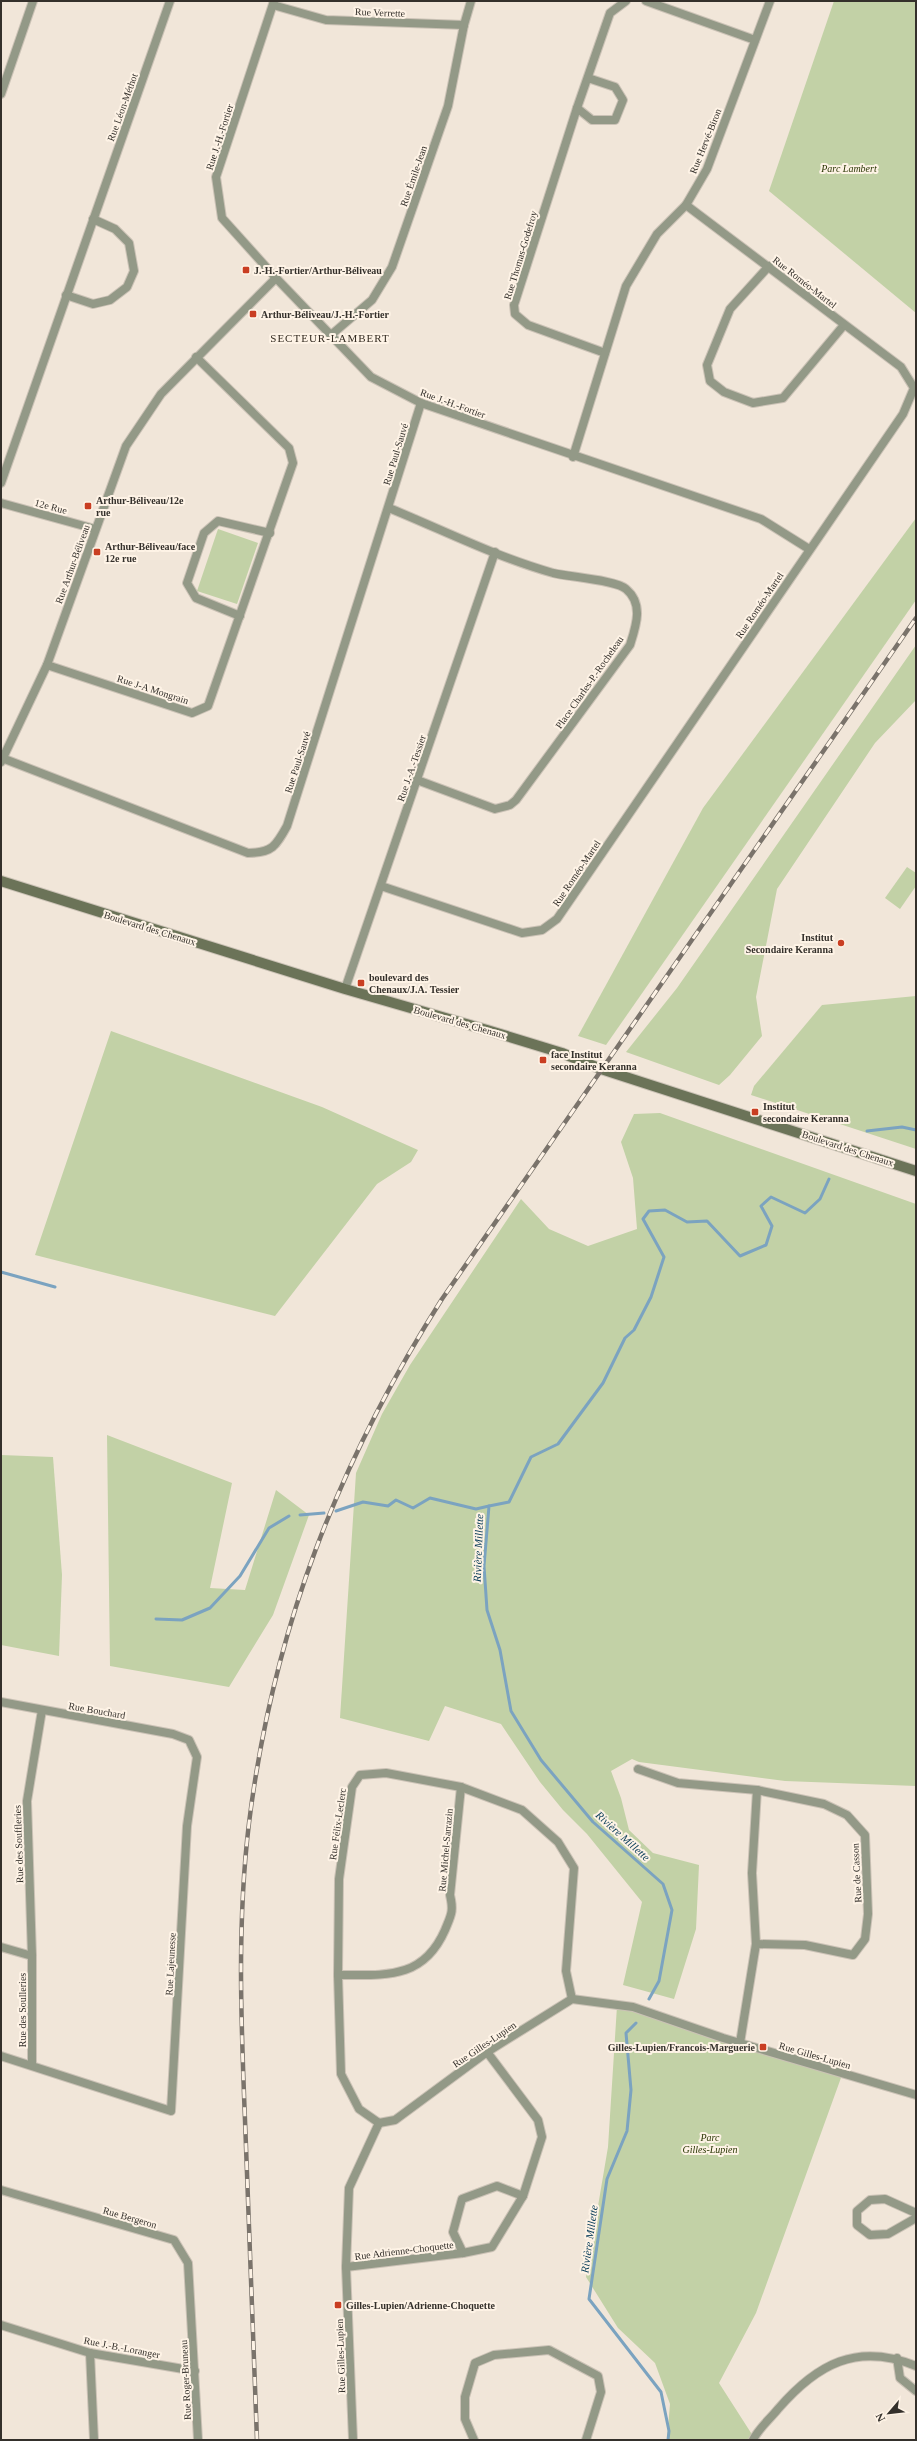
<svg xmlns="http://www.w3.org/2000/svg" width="917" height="2441" font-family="Georgia,serif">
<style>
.green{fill:#c2d1a6}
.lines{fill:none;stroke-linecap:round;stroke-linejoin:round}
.stream{stroke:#7ba3c0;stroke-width:3}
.minor-casing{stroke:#cbc2b6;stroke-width:10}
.secondary-casing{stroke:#cbc2b6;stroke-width:12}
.minor{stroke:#939987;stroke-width:8}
.secondary{stroke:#6b7358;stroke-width:10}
.rail-casing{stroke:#7a736b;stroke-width:4.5}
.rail{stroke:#fef3e6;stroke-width:3;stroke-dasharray:9;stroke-linecap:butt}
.poi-dot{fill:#c93e22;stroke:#fef3e6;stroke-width:1.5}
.labels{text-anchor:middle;stroke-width:4;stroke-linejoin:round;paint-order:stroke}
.street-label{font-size:10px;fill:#34302b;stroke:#fef3e6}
.park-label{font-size:10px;font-style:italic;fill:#2a3604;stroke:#fef3e6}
.poi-label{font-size:10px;font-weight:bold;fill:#34302b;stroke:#fef3e6;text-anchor:start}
.neighbourhood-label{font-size:11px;letter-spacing:1px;fill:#332b21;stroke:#fef3e6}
.water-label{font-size:11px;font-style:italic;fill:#063b58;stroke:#fef3e6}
</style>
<rect width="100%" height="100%" fill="#f1e6d9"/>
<g class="green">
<path d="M 834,1 L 916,1 L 916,313 L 769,191 Z"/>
<path d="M 916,518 L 916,600 L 606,1045 L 578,1036 L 703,808 Z"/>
<path d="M 218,529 L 258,543 L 237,604 L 197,591 Z"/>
<path d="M 916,645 L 916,700 L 875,743 L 777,889 L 756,997 L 762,1036 L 730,1075 L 719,1085 L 626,1052 L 677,988 Z"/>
<path d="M 907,867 L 916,873 L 916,886 L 900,909 L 885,898 Z"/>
<path d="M 916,996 L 916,1149 L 751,1095 L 754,1086 L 822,1005 Z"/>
<path d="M 111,1031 L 322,1107 L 418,1150 L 411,1162 L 377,1184 L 275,1316 L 35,1255 Z"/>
<path d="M 660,1113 L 916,1204 L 916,1786 L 785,1781 L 639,1762 L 632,1759 L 611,1771 L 621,1798 L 629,1830 L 653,1853 L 699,1865 L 696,1929 L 674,1999 L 623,1985 L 642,1902 L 587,1834 L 563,1810 L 540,1782 L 501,1724 L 445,1706 L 429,1741 L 340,1718 L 356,1473 L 382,1414 L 410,1365 L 521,1199 L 549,1229 L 588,1246 L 637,1229 L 633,1178 L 621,1142 L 634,1114 Z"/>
<path d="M 107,1435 L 232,1483 L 210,1588 L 245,1590 L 276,1490 L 309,1515 L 273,1615 L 229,1687 L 110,1666 Z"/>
<path d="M 1,1455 L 53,1457 L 62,1575 L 59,1656 L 1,1645 Z"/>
<path d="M 617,2006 L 842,2075 L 756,2313 L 719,2383 L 753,2436 L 752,2440 L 667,2440 L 670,2404 L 655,2363 L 618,2328 L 586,2277 L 608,2147 Z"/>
</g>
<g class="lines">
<g class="stream">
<path d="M 867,1131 L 902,1127 L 916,1130"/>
<path d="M 1,1272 L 55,1287"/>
<path d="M 336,1511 L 363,1502 L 388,1506 L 396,1500 L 413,1508 L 430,1498 L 476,1509 L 489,1506"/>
<path d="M 300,1515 L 324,1513"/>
<path d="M 156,1619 L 182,1620 L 210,1608 L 240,1576 L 269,1528 L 289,1516"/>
<path d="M 649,1999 L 659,1981 L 672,1910 L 663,1884 L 593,1822 L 541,1760 L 511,1711 L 500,1650 L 487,1610 L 484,1566 L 489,1506 L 509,1502 L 531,1457 L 558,1444 L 603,1383 L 625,1338 L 634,1330 L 651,1297 L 664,1257 L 643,1219 L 649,1211 L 665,1210 L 687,1222 L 707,1221 L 740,1256 L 766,1245 L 772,1226 L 761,1206 L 771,1197 L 805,1213 L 820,1199 L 829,1179"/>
<path d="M 636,2023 L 626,2033 L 631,2090 L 627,2131 L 607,2179 L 589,2299 L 661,2392 L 669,2431 L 668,2440"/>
</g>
<g class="minor-casing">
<g id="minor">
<path d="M 274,1 L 216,177 L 222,218 L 276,278 L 371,377 L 421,403 L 761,519 L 809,549"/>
<path d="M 646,1 L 755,40"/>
<path d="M 273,5 L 326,20 L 464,25"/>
<path d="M 1,94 L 33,1"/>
<path d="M 577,108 L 592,120 L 615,120 L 623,100 L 615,87 L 588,78"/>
<path d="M 769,266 L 730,309 L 707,365 L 710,381 L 724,392 L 753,403 L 783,398 L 844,325"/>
<path d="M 66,295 L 93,304 L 110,300 L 127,287 L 134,271 L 129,243 L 115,229 L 93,219"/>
<path d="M 331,335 L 372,300 L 392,267 L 448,106 L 464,25 L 471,1"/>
<path d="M 605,353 L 528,325 L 515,314 L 514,305 L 577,108 L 610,13 L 626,1"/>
<path d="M 573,457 L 626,286 L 657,234 L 686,205 L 707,169 L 770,1"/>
<path d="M 1,483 L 170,1"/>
<path d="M 1,503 L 95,529"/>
<path d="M 389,508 C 443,530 496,557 553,573 C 569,577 616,580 626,589 C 644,604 636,626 630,645 L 516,800 L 510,805 L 495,809 L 417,780"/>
<path d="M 240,616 L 196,598 L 187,583 L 204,533 L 218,521 L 270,533"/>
<path d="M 47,665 L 192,713 L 208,706 L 293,463 L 289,448 L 196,357"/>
<path d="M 2,758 L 248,853 C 272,853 276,846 287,826 L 421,403"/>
<path d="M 1,762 L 47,665 L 126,446 L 161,394 L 276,278"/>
<path d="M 381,886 L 522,933 L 542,930 L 557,919 L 903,414 L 914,388 L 901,367 L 686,205"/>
<path d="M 345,989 L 495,552"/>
<path d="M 1,1702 L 173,1734 L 189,1740 L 197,1757 L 187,1826 L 171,2111 L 1,2056"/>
<path d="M 638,1769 L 678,1783 L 757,1790 L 824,1804 L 847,1815 L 865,1835 L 868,1914 L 865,1939 L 853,1955 L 805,1945 L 756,1944"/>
<path d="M 1,1947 L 32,1956"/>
<path d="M 338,1975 C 385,1975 423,1980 445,1930 C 451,1915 454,1912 450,1895 L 461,1787"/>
<path d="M 740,2043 L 756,1944 L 752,1873 L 757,1790"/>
<path d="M 32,2065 L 32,1956 L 27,1801 L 42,1710"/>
<path d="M 379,2123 L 359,2109 L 341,2074 L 338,1975 L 339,1879 L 352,1787 L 360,1775 L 386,1773 L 461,1787 L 522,1810 L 558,1842 L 574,1868 L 566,1971 L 572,1999"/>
<path d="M 379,2123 L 395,2120 L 487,2052 L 572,1999 L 633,2007 L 723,2038 L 916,2095"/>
<path d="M 1,2190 L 174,2240 L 188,2263 L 198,2440"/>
<path d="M 916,2213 L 885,2199 L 870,2200 L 857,2211 L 857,2225 L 870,2235 L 888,2234 L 916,2218"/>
<path d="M 463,2253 L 453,2232 L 462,2199 L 497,2186 L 523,2196"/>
<path d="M 346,2267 L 463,2253 L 492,2247 L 523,2196 L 542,2137 L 538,2120 L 487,2052"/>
<path d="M 1,2325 L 90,2353 L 195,2371"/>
<path d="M 90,2353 L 94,2440"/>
<path d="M 897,2358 L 900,2378 L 916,2391"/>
<path d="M 353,2440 L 346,2267 L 349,2188 L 379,2123"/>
<path d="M 474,2440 L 465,2419 L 465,2397 L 475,2363 L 494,2355 L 549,2350 L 598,2376 L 601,2392 L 586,2440"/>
<path d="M 753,2440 C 758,2429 770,2419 778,2409 C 817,2364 857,2342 916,2366"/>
</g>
</g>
<g class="secondary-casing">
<path id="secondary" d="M 1,881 L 345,989 L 487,1030 L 562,1053 L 601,1069 L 916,1171"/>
</g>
<use href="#minor" class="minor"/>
<use href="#secondary" class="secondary"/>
<g class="rail-casing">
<path id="rail" d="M 257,2440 C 253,2333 249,2226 245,2120 C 241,2021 237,1922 249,1823 C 273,1630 338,1463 442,1299 L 916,618"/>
</g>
<use href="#rail" class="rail"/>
</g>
<g class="poi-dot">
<rect x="242" y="266" width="8" height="8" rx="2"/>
<rect x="249" y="310" width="8" height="8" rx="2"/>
<rect x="84" y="502" width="8" height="8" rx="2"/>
<rect x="93" y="548" width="8" height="8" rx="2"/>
<circle cx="841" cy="943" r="4"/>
<rect x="357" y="979" width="8" height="8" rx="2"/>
<rect x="539" y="1056" width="8" height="8" rx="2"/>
<rect x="751" y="1108" width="8" height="8" rx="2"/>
<rect x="759" y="2043" width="8" height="8" rx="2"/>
<rect x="334" y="2301" width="8" height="8" rx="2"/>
</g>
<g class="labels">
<g class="street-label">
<text transform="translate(380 12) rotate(2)" y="4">Rue Verrette</text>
<text transform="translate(122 107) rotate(-70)" y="4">Rue Léon-Méthot</text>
<text transform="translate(219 137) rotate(-72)" y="4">Rue J.-H.-Fortier</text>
<text transform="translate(705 141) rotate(-68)" y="4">Rue Hervé-Biron</text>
<text transform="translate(413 176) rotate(-71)" y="4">Rue Émile-Jean</text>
<text transform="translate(520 255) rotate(-73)" y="4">Rue Thomas-Godefroy</text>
<text transform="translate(805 282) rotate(38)" y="4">Rue Roméo-Martel</text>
<text transform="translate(453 403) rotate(20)" y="4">Rue J.-H.-Fortier</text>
<text transform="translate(395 454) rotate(-73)" y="4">Rue Paul-Sauvé</text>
<text transform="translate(51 506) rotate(15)" y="4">12e Rue</text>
<text transform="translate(72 564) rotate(-70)" y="4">Rue Arthur-Béliveau</text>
<text transform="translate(759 605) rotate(-56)" y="4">Rue Roméo-Martel</text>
<text transform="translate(589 682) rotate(-55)" y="4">Place Charles-P.-Rocheleau</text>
<text transform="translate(153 689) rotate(18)" y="4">Rue J-A Mongrain</text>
<text transform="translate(297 762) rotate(-72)" y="4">Rue Paul-Sauvé</text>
<text transform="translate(411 768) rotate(-71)" y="4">Rue J.-A.-Tessier</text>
<text transform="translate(576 873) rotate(-56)" y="4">Rue Roméo-Martel</text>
<text transform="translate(150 928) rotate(17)" y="4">Boulevard des Chenaux</text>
<text transform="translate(460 1022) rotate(16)" y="4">Boulevard des Chenaux</text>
<text transform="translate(848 1148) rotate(18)" y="4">Boulevard des Chenaux</text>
<text transform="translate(97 1710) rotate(10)" y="4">Rue Bouchard</text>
<text transform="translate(337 1824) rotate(-82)" y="4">Rue Félix-Leclerc</text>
<text transform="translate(18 1844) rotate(-92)" y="4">Rue des Souffleries</text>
<text transform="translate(445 1850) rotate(-85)" y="4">Rue Michel-Sarrazin</text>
<text transform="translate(856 1873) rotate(-93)" y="4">Rue de Casson</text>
<text transform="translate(170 1964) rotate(-87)" y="4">Rue Lajeunesse</text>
<text transform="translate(22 2010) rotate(-90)" y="4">Rue des Soulleries</text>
<text transform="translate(484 2044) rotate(-34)" y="4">Rue Gilles-Lupien</text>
<text transform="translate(815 2055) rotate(16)" y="4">Rue Gilles-Lupien</text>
<text transform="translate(130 2217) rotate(16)" y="4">Rue Bergeron</text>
<text transform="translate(404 2250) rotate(-7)" y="4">Rue Adrienne-Choquette</text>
<text transform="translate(122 2347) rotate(11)" y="4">Rue J.-B.-Loranger</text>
<text transform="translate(340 2356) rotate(-92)" y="4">Rue Gilles-Lupien</text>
<text transform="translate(185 2380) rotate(-93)" y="4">Rue Roger-Bruneau</text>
</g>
<g class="park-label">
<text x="849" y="172">Parc Lambert</text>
<text x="710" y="2141">Parc<tspan x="710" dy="12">Gilles-Lupien</tspan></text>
</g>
<g class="poi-label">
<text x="254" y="274">J.-H.-Fortier/Arthur-Béliveau</text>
<text x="261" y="318">Arthur-Béliveau/J.-H.-Fortier</text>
<text x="96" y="504">Arthur-Béliveau/12e<tspan x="96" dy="12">rue</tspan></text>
<text x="105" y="550">Arthur-Béliveau/face<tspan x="105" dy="12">12e rue</tspan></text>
<text x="833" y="941" text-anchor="end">Institut<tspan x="833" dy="12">Secondaire Keranna</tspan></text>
<text x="369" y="981">boulevard des<tspan x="369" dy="12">Chenaux/J.A. Tessier</tspan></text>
<text x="551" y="1058">face Institut<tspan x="551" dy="12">secondaire Keranna</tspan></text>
<text x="763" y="1110">Institut<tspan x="763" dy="12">secondaire Keranna</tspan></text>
<text x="755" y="2051" text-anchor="end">Gilles-Lupien/Francois-Marguerie</text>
<text x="346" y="2309">Gilles-Lupien/Adrienne-Choquette</text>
</g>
<g class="neighbourhood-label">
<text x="330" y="342">SECTEUR-LAMBERT</text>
</g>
<g class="water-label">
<text transform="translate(478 1548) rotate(-88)" y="4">Rivière Millette</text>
<text transform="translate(623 1836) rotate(42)" y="4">Rivière Millette</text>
<text transform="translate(589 2239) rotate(-82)" y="4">Rivière Millette</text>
</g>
</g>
<rect width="917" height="2441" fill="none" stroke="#34302b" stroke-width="4"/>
<g transform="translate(889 2413) rotate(242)" stroke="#fef3e6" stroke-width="3" paint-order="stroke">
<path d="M0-3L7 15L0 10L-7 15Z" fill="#34302b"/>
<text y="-6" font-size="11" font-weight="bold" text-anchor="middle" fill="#34302b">N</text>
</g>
</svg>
